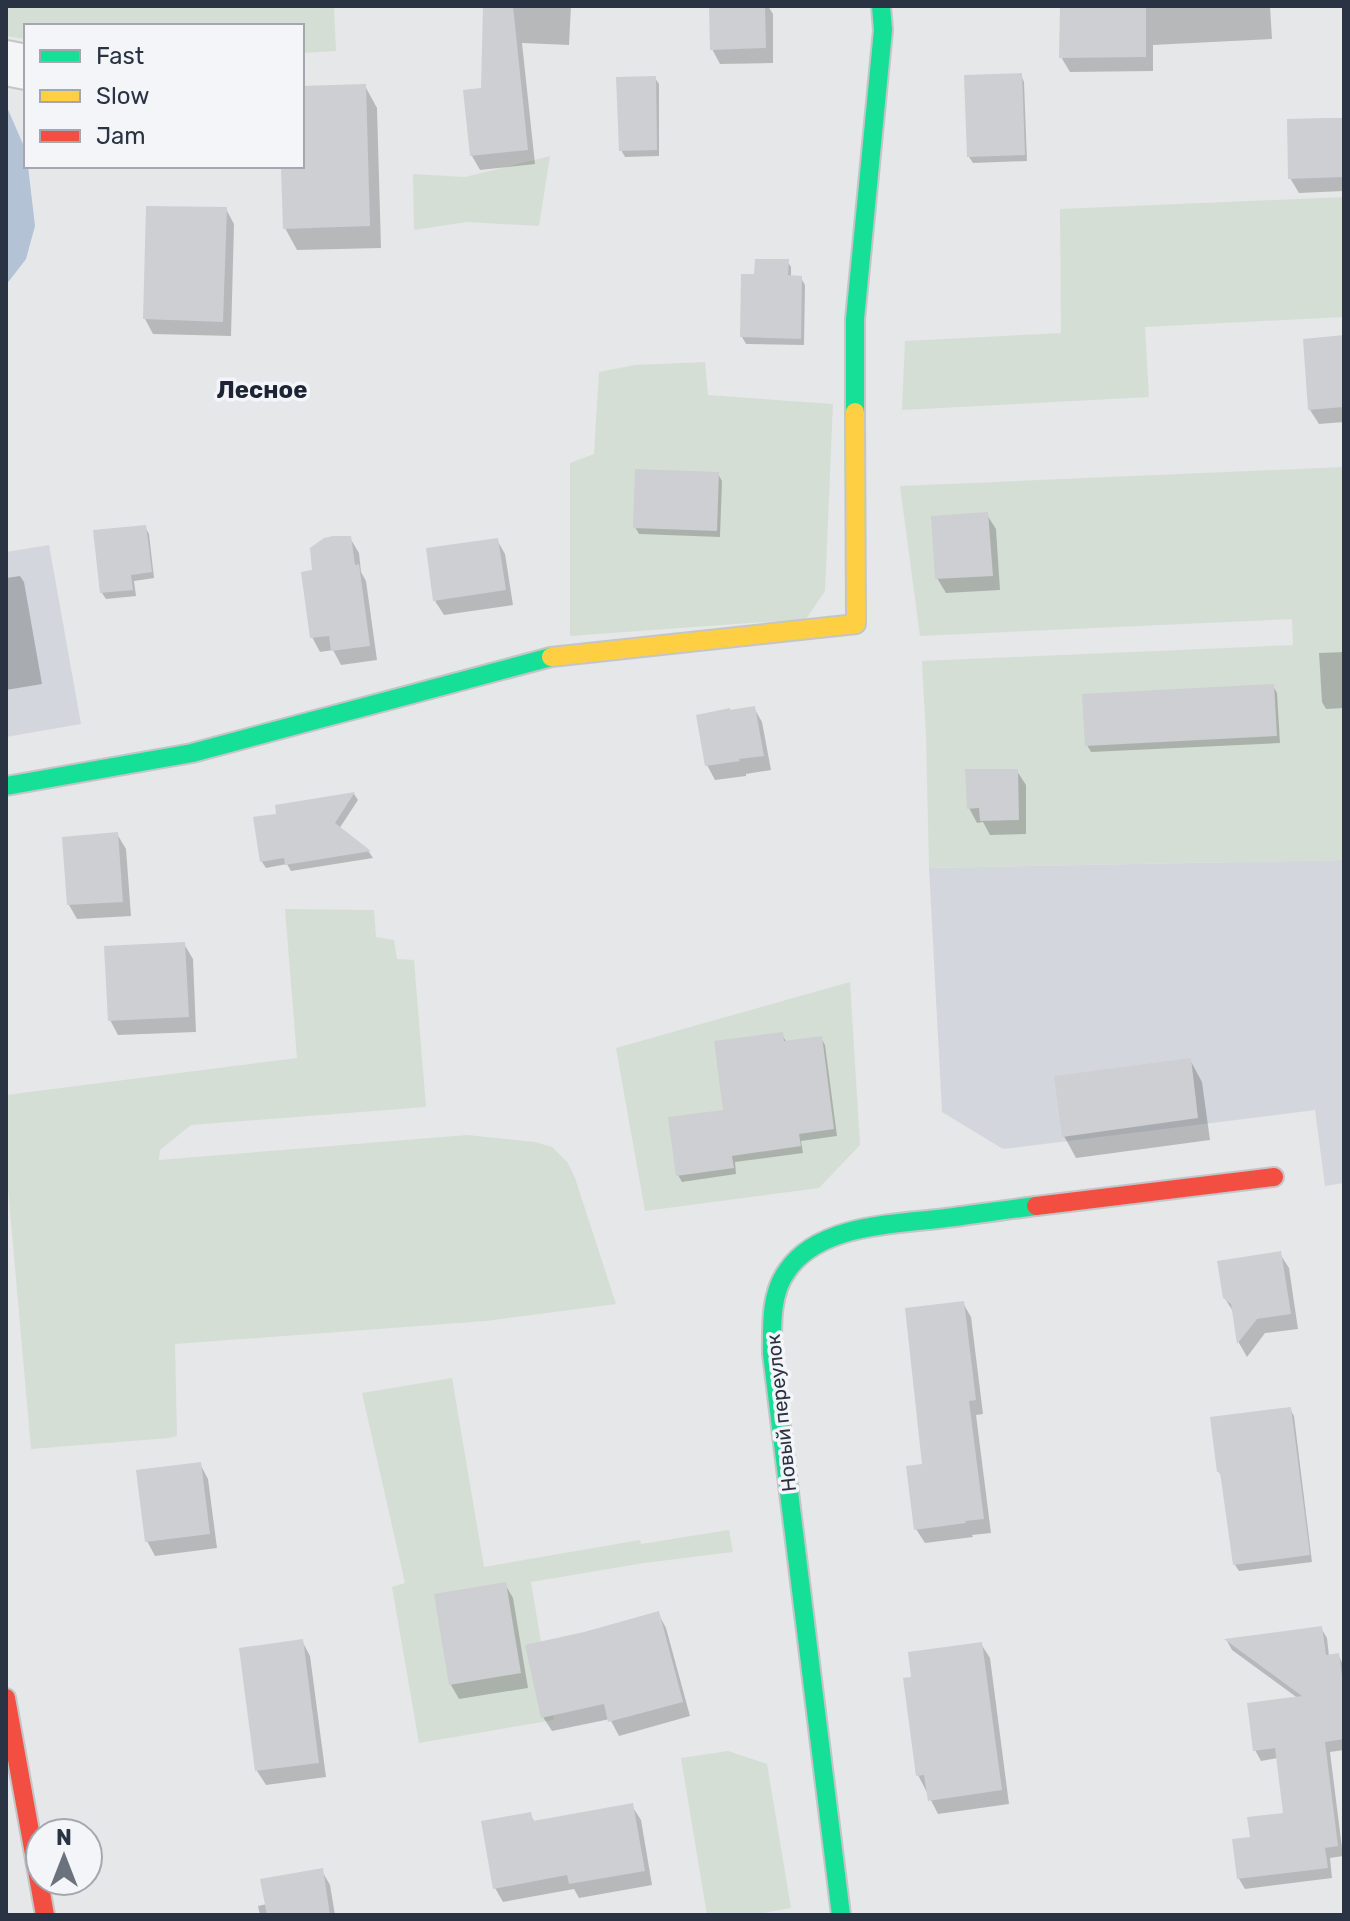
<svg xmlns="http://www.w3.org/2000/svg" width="1350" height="1921" font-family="Rubik,sans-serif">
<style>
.built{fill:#d3d6dc}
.green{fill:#d5ded5}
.water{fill:#b3c2d5}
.shadow{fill:#0003}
.building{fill:#cdcfd2}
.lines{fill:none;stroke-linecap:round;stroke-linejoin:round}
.street-casing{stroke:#c3c5c7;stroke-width:48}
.fast-casing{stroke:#c3c5c7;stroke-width:22}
.slow-casing{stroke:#c3c5c7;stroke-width:22}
.jam-casing{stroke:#c3c5c7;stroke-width:22}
.street{stroke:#f4f5f6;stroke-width:44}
.fast{stroke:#16e098;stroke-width:18}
.slow{stroke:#ffcf43;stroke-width:18}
.jam{stroke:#f24e42;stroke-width:18}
.labels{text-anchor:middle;stroke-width:7;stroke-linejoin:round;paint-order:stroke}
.street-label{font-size:20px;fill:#2a3344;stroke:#f3f5f8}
.quarter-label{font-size:24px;font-weight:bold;fill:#1c2435;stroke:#f3f5f8}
</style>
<rect width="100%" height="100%" fill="#e5e7e9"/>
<g class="built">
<path d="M 49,545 L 81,724 L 6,737 L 6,552 Z"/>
<path d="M 1344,860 L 1344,1183 L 1325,1186 L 1315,1110 L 1003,1149 L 942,1112 L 929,868 Z"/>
</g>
<g class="green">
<path d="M 6,6 L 334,6 L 336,51 L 302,53 L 302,26 L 26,26 L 26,39 L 6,36 Z"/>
<path d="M 550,156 L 539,226 L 467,222 L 414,230 L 413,174 L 465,177 Z"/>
<path d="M 1344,197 L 1344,317 L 1145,327 L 1149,397 L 902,410 L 905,341 L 1061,333 L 1060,209 Z"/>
<path d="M 705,362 L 708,395 L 833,404 L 825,591 L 806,619 L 570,636 L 570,463 L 594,454 L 599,372 L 635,365 Z"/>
<path d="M 1344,467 L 1344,860 L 929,868 L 926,736 L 922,661 L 1293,645 L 1292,619 L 920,636 L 900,486 Z"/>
<path d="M 285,909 L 374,910 L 376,937 L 394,940 L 397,959 L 414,960 L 426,1107 L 191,1125 L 160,1150 L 159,1160 L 467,1135 L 535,1142 L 552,1147 L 568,1163 L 575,1178 L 616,1304 L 486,1321 L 175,1344 L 177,1436 L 169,1438 L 31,1449 L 6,1166 L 6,1095 L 297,1058 Z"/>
<path d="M 850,982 L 860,1145 L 819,1188 L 645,1211 L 616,1048 Z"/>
<path d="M 452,1378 L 484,1567 L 640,1540 L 641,1544 L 729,1530 L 733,1552 L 644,1563 L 531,1582 L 554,1720 L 419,1743 L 392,1587 L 405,1583 L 362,1393 Z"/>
<path d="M 728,1751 L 767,1764 L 791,1908 L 752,1915 L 707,1915 L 681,1758 Z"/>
</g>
<path class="water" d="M 6,105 L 26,151 L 26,166 L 28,166 L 35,226 L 26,259 L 6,285 Z"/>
<g class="shadow">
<path d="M 485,6 L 571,6 L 569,45 L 522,43 L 535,164 L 480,170 L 472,156 L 483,90 Z"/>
<path d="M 711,6 L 768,6 L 773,14 L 773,63 L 720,64 L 712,49 Z"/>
<path d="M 1062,6 L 1270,6 L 1272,39 L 1153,45 L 1153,71 L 1070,72 L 1061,57 Z"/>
<path d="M 1021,75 L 1024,82 L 1027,161 L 973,163 L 969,157 Z"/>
<path d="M 655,78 L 659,84 L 659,156 L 625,157 L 621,150 Z"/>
<path d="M 365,86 L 377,108 L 381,248 L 297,250 L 285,228 L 283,166 L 302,166 L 302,88 Z"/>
<path d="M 1344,120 L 1344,191 L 1299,193 L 1290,178 Z"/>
<path d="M 226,209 L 234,224 L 231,336 L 153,334 L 145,319 Z"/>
<path d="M 787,261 L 791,267 L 791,277 L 801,278 L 805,285 L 804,345 L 746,344 L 742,337 L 756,276 Z"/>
<path d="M 1344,337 L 1344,422 L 1319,424 L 1310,410 Z"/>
<path d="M 718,474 L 722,481 L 720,537 L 639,534 L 635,527 Z"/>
<path d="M 987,515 L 996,529 L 1000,590 L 946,593 L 937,578 Z"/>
<path d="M 145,527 L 149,534 L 154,578 L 134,581 L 136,596 L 106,599 L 102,593 Z"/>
<path d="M 350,538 L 359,553 L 361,572 L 366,581 L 377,660 L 341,665 L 333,650 L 320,652 L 312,637 L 314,572 Z"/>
<path d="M 497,540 L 505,554 L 513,605 L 444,615 L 435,601 Z"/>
<path d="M 20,576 L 24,582 L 42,684 L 6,690 L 6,578 Z"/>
<path d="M 1344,652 L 1344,708 L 1326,709 L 1322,702 L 1319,653 Z"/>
<path d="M 1273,686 L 1277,693 L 1280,743 L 1091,752 L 1087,745 Z"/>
<path d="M 754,708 L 762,722 L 771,770 L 746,774 L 746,776 L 715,780 L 707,765 Z"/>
<path d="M 1017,771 L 1026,785 L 1026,834 L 990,835 L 983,822 L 977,823 L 969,808 Z"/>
<path d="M 354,794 L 358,800 L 339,829 L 369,852 L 373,858 L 291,871 L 287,864 L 266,868 L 262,862 L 278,815 L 277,807 Z"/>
<path d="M 117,834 L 126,849 L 131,916 L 77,919 L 69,905 Z"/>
<path d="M 184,944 L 193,959 L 196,1032 L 118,1035 L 110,1020 Z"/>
<path d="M 782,1035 L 787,1043 L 821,1038 L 825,1045 L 837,1136 L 801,1141 L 803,1153 L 735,1162 L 736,1174 L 682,1182 L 678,1175 Z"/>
<path d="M 1190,1060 L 1202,1082 L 1210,1140 L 1076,1158 L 1064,1136 Z"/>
<path d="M 1280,1254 L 1289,1268 L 1298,1329 L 1265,1333 L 1247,1357 L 1239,1343 L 1234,1313 L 1224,1297 Z"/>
<path d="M 963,1303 L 971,1317 L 983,1414 L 976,1415 L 991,1533 L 972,1535 L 973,1537 L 925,1543 L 916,1529 L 924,1466 Z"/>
<path d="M 1290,1409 L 1294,1416 L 1312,1562 L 1239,1571 L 1235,1565 L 1223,1479 L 1219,1472 Z"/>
<path d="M 200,1464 L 208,1479 L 217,1548 L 155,1556 L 147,1541 Z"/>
<path d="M 505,1584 L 513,1598 L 528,1688 L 459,1699 L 451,1685 L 437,1596 Z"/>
<path d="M 658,1613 L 666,1628 L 690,1716 L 619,1736 L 610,1719 L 552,1731 L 543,1717 L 584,1634 Z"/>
<path d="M 1321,1628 L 1327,1638 L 1329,1656 L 1338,1655 L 1344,1666 L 1344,1750 L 1330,1752 L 1343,1856 L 1330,1858 L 1332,1878 L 1245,1889 L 1239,1879 L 1252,1839 L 1285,1814 L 1278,1758 L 1261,1761 L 1255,1750 L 1299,1699 L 1232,1650 L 1227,1641 Z"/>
<path d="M 302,1641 L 310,1656 L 326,1777 L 266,1785 L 257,1771 Z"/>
<path d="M 981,1644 L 990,1658 L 1009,1804 L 938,1814 L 918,1775 Z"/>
<path d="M 632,1806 L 641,1820 L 652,1885 L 579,1898 L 574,1889 L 503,1902 L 495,1888 L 530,1814 L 535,1823 Z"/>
<path d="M 322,1871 L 330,1885 L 335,1915 L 260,1915 L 258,1906 L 267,1904 Z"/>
</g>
<g class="building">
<path d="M 483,6 L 513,6 L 528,150 L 470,156 L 463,90 L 481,88 Z"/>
<path d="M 709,6 L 765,6 L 766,48 L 710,50 Z"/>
<path d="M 1060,6 L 1146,6 L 1146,57 L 1059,58 Z"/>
<path d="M 1022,73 L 1025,155 L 967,157 L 964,75 Z"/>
<path d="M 656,76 L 657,150 L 619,151 L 616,77 Z"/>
<path d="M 366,84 L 370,226 L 283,229 L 281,166 L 302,166 L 302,86 Z"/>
<path d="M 1324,118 L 1344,118 L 1344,177 L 1288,179 L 1287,119 Z"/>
<path d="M 146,206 L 227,207 L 223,322 L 143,319 Z"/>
<path d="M 755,259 L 789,259 L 788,275 L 802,276 L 801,339 L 740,337 L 741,274 L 754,274 Z"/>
<path d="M 1344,335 L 1344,407 L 1308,410 L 1303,339 Z"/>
<path d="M 635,469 L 719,472 L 717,531 L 633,528 Z"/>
<path d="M 988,512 L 993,576 L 935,579 L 931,516 Z"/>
<path d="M 146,525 L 152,572 L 131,575 L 133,590 L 100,593 L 93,530 Z"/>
<path d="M 333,536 L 351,536 L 355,565 L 359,564 L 370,646 L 331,651 L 329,636 L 310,638 L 301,572 L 312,570 L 310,548 L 324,538 Z"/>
<path d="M 498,538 L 506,590 L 433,601 L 426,548 Z"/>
<path d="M 1274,684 L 1277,736 L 1085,746 L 1082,694 Z"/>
<path d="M 755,706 L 764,756 L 739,759 L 740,761 L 705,766 L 696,715 L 730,708 L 730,710 Z"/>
<path d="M 965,769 L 1018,769 L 1019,820 L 980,821 L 979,808 L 967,809 Z"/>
<path d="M 355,792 L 335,823 L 371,851 L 285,865 L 284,858 L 260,862 L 253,817 L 276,814 L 275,805 Z"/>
<path d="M 118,832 L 123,902 L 67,905 L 62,837 Z"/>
<path d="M 185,942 L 189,1017 L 108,1021 L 104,946 Z"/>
<path d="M 783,1032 L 784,1041 L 822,1036 L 834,1129 L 799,1134 L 801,1146 L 732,1156 L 734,1168 L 676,1176 L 668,1117 L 723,1110 L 714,1041 Z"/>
<path d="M 1191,1058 L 1198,1118 L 1062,1137 L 1054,1076 Z"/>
<path d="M 1281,1251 L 1291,1314 L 1257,1319 L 1237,1344 L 1231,1304 L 1223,1298 L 1217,1261 Z"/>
<path d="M 964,1301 L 976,1400 L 969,1401 L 984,1519 L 965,1521 L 966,1523 L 914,1530 L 906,1466 L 922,1464 L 905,1308 Z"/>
<path d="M 1291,1407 L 1310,1555 L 1233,1565 L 1220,1472 L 1217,1472 L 1210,1417 Z"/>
<path d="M 201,1462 L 210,1534 L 145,1542 L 136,1470 Z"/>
<path d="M 506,1582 L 521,1673 L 449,1685 L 434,1594 Z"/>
<path d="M 659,1611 L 683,1702 L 608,1722 L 604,1704 L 541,1718 L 525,1645 L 584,1632 Z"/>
<path d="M 1322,1626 L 1326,1655 L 1339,1653 L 1344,1691 L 1344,1739 L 1325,1742 L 1338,1846 L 1325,1848 L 1328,1868 L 1237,1879 L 1232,1839 L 1250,1837 L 1247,1817 L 1283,1813 L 1275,1748 L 1253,1751 L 1247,1703 L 1302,1696 L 1224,1639 Z"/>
<path d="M 303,1639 L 319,1763 L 255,1771 L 239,1648 Z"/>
<path d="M 982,1642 L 1002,1790 L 928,1801 L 924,1775 L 916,1776 L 903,1678 L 911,1677 L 908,1652 Z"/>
<path d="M 633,1803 L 645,1871 L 569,1884 L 567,1875 L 493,1889 L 481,1821 L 531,1812 L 533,1821 Z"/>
<path d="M 323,1868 L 330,1915 L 267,1915 L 260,1879 Z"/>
</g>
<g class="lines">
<g class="street-casing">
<path id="street" d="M 6,63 L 26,67"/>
</g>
<g class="fast-casing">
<g id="fast">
<path d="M 855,412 L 855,319 L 883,30 L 881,6"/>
<path d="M 6,786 L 192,753 L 551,657"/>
<path d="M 841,1915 L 772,1354 C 772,1327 770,1294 787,1271 C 817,1226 890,1224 938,1219 C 971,1215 1003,1210 1036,1206"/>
</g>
</g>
<g class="slow-casing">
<path id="slow" d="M 551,657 L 856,624 L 855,412"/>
</g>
<g class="jam-casing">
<g id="jam">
<path d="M 1036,1206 L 1274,1177"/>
<path d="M 6,1698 L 45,1915"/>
</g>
</g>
<use href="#street" class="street"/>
<use href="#fast" class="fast"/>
<use href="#slow" class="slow"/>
<use href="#jam" class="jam"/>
</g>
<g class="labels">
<g class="street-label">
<text transform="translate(781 1413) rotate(-96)" y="7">Новый переулок</text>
</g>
<g class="quarter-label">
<text x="262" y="398">Лесное</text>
</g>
</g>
<rect width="1350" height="1921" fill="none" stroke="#2a3344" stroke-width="16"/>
<rect x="24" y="24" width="280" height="144" fill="#f3f5f8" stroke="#a3a7b0" stroke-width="2"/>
<rect x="40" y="50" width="40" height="12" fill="#16e098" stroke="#a3a7b0" stroke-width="2"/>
<text x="96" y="64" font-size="24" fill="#2a3344">Fast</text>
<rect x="40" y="90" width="40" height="12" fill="#ffcf43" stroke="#a3a7b0" stroke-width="2"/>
<text x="96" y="104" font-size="24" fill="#2a3344">Slow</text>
<rect x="40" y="130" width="40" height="12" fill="#f24e42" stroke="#a3a7b0" stroke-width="2"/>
<text x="96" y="144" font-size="24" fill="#2a3344">Jam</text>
<g transform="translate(64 1857)"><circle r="38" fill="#f3f5f8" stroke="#a3a7b0" stroke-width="2"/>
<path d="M0-6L14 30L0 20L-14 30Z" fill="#6b727e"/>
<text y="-12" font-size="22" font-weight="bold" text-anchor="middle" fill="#2a3344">N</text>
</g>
</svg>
